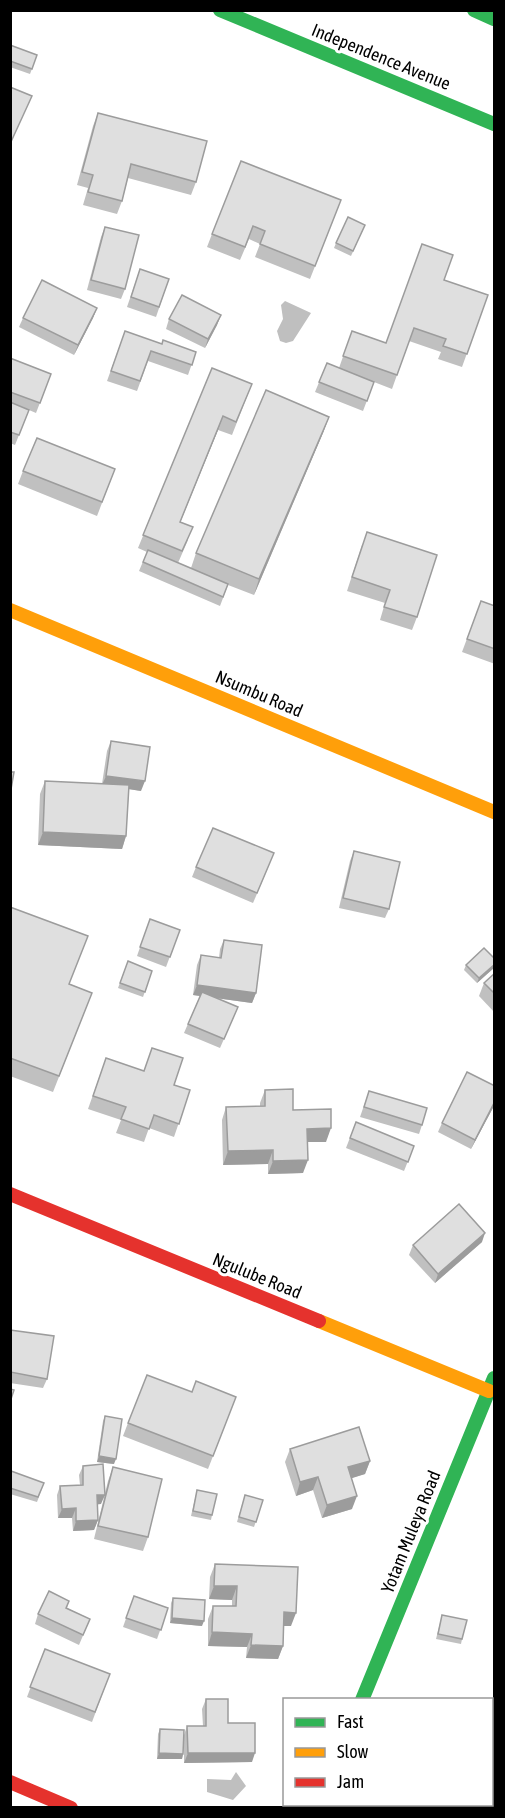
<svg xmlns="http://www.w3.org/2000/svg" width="505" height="1818" font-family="'Asap Condensed',sans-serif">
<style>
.water{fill:#bfbfbf}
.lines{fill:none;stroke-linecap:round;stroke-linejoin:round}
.fast{stroke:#30b455;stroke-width:14}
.slow{stroke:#ff9f0a;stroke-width:14}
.jam{stroke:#e5322d;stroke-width:14}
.wall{fill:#c0c0c0}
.shaded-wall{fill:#9c9c9c}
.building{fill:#dfdfdf;stroke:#9c9c9c;stroke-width:1.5}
.labels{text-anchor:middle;stroke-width:6;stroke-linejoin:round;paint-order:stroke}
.street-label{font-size:18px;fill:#000;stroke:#fff}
</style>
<rect width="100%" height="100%" fill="#fff"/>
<g class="water">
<path d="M 285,301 L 311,313 L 293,341 L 286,343 L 280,341 L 277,331 L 283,319 L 281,305 Z"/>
<path d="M 236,1772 L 246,1786 L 233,1800 L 207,1792 L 207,1779 L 231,1780 Z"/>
</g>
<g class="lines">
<g class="fast">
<path d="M 220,10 L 494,124"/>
<path d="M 474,10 L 494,19"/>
<path d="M 362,1700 L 494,1378"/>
</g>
<g class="slow">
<path d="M 10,610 L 494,812"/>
<path d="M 319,1321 L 489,1391"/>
<path d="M 317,1808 L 318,1804"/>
</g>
<g class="jam">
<path d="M 10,1194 L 319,1321"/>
<path d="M 10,1782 L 71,1808"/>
</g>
</g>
<g class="wall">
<path d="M 10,45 L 37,55 L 30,74 L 10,67 Z"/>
<path d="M 98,113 L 196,182 L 191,195 L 128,178 L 122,201 L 117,214 L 83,205 L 88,188 L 77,185 L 93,126 Z"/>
<path d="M 341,200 L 310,279 L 255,257 L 260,244 L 249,239 L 240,260 L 207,247 L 212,234 Z"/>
<path d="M 365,225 L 351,256 L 334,248 L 336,243 Z"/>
<path d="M 105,227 L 125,289 L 121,299 L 87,290 L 101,237 Z"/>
<path d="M 140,269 L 169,279 L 156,317 L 127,307 Z"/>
<path d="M 444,280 L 488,295 L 462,367 L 438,359 L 441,352 L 409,341 L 392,389 L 374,382 L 363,411 L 315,392 L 327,363 L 339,368 L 352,331 L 386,343 Z"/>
<path d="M 97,308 L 93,318 L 74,355 L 19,327 L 23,318 Z"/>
<path d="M 221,315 L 217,325 L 205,348 L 166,329 L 169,319 Z"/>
<path d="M 125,331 L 162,344 L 196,352 L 188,375 L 148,361 L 137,391 L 107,381 Z"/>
<path d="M 10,358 L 51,374 L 36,413 L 29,410 L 15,445 L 10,443 Z"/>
<path d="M 212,368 L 252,384 L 232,435 L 218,430 L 180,522 L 188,540 L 178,563 L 191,568 L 196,553 L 329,417 L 323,433 L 254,595 L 228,585 L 220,606 L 139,571 L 147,552 L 138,548 Z"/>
<path d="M 115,469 L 97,516 L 18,484 L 23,471 Z"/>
<path d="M 362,545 L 417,617 L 412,630 L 380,620 L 385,603 L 347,591 Z"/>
<path d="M 481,601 L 495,606 L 495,664 L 462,652 Z"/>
<path d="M 111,741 L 141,791 L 129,789 L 126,836 L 122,849 L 38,845 L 40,794 L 45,781 L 102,784 L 107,751 Z"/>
<path d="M 354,851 L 389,909 L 385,918 L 339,908 L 350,861 Z"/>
<path d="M 270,863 L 253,903 L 192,877 L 196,867 Z"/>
<path d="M 10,907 L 70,984 L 92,993 L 53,1092 L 10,1076 Z"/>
<path d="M 150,919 L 180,930 L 166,967 L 137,956 Z"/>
<path d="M 224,940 L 256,993 L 252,1003 L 216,998 L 234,1016 L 220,1048 L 184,1033 L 200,996 L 193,995 L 197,965 L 201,955 L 219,958 L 220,949 Z"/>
<path d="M 495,959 L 495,967 L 477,983 L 464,970 L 466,965 Z"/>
<path d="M 128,961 L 152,971 L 143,997 L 118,988 Z"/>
<path d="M 495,973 L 495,1013 L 479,996 L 484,983 Z"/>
<path d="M 106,1058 L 174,1085 L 190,1090 L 174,1137 L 149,1128 L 144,1142 L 116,1133 L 121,1120 L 88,1109 Z"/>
<path d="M 495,1086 L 495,1104 L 471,1149 L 438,1132 L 442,1123 Z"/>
<path d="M 265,1090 L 293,1110 L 326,1142 L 307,1142 L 303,1173 L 268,1174 L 268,1164 L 223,1165 L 222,1120 L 226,1107 L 260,1106 L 260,1103 Z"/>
<path d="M 369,1091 L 422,1125 L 419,1134 L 360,1117 Z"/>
<path d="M 356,1122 L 414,1146 L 404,1171 L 346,1148 Z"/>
<path d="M 482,1242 L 435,1283 L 409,1255 L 413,1245 Z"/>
<path d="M 10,1330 L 47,1379 L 43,1388 L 10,1383 Z"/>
<path d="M 192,1392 L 236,1397 L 208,1469 L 123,1436 L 128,1423 Z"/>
<path d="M 105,1416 L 114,1464 L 97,1462 L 103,1421 Z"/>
<path d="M 290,1449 L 370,1461 L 365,1474 L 351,1478 L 352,1509 L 322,1518 L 313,1490 L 296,1496 L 285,1462 Z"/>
<path d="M 83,1466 L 101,1504 L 97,1504 L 98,1520 L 94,1530 L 73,1531 L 72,1518 L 58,1518 L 57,1495 L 60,1486 L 80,1485 L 79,1475 Z"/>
<path d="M 113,1467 L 148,1537 L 143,1551 L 94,1539 L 108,1481 Z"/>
<path d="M 10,1472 L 44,1483 L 37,1502 L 10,1494 Z"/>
<path d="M 197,1490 L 212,1515 L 211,1520 L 191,1516 Z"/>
<path d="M 245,1495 L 263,1500 L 254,1527 L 237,1522 Z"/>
<path d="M 215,1564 L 291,1626 L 284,1626 L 283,1646 L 278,1659 L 246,1658 L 247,1647 L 208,1646 L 208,1619 L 213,1606 L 232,1606 L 232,1600 L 209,1599 L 210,1577 Z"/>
<path d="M 134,1596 L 168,1608 L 157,1639 L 123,1627 Z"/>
<path d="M 173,1598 L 202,1626 L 170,1623 L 171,1603 Z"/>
<path d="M 69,1601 L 67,1608 L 90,1619 L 79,1645 L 35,1624 L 38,1614 Z"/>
<path d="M 442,1615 L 462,1639 L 461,1644 L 436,1639 Z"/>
<path d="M 45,1649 L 110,1674 L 92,1722 L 27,1697 Z"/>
<path d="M 495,1698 L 495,1733 L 492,1729 L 492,1700 Z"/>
<path d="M 206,1699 L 228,1723 L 252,1762 L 184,1763 L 184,1744 L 183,1754 L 182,1759 L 157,1759 L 158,1734 L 160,1729 L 184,1735 L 187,1726 L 203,1726 L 202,1709 Z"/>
</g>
<g class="shaded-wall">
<path d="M 97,308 L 93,318 L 74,355 L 78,345 Z"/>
<path d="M 221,315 L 217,325 L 205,348 L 208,339 Z"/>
<path d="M 223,416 L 218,430 L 175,535 L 180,522 Z"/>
<path d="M 329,417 L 323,433 L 254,595 L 259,579 Z"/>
<path d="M 106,776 L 145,781 L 141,791 L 102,785 Z"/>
<path d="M 43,832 L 126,836 L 122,849 L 38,845 Z"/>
<path d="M 495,964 L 495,967 L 477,983 L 479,978 Z"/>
<path d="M 197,985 L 256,993 L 252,1003 L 193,995 Z"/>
<path d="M 495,1101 L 495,1104 L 471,1149 L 475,1140 Z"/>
<path d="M 331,1128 L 326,1142 L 302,1142 L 307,1129 Z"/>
<path d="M 273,1150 L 268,1164 L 223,1165 L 228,1151 Z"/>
<path d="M 308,1160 L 303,1173 L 268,1174 L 273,1161 Z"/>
<path d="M 485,1233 L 482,1242 L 435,1283 L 438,1274 Z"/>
<path d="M 99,1456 L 116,1459 L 114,1464 L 97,1462 Z"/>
<path d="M 370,1461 L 365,1474 L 343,1481 L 348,1467 Z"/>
<path d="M 318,1477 L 313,1490 L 296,1496 L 300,1482 Z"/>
<path d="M 97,1495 L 105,1495 L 101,1504 L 93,1505 Z"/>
<path d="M 357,1496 L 352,1509 L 322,1518 L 327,1505 Z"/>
<path d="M 76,1508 L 72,1518 L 58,1518 L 62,1509 Z"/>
<path d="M 98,1520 L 94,1530 L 73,1531 L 76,1521 Z"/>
<path d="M 214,1586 L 237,1586 L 232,1600 L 209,1599 Z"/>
<path d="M 284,1612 L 296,1613 L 291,1626 L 279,1626 Z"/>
<path d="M 172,1618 L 204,1621 L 202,1626 L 170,1623 Z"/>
<path d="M 212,1632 L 252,1634 L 247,1647 L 208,1646 Z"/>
<path d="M 251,1645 L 283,1646 L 278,1659 L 246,1658 Z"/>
<path d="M 159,1753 L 183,1754 L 182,1759 L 157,1759 Z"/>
<path d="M 188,1753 L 255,1753 L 252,1762 L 184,1763 Z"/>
</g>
<g class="building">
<path d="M 10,45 L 37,55 L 32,69 L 10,61 Z"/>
<path d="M 10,87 L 32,96 L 10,144 Z"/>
<path d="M 98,113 L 207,141 L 196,182 L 131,164 L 122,201 L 88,192 L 93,175 L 82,172 Z"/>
<path d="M 241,161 L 341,200 L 315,266 L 260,244 L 265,231 L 253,226 L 245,247 L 212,234 Z"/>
<path d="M 348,217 L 365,225 L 353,251 L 336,243 Z"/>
<path d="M 105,227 L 139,235 L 125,289 L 91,280 Z"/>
<path d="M 422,244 L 453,255 L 444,280 L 488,295 L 467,354 L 443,346 L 446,339 L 414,328 L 397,375 L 343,356 L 352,331 L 386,343 Z"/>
<path d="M 140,269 L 169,279 L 159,307 L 131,297 Z"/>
<path d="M 42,280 L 97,308 L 78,345 L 23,318 Z"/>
<path d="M 182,295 L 221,315 L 208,339 L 169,319 Z"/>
<path d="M 125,331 L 162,344 L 163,340 L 196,352 L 192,365 L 151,351 L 140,381 L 111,371 Z"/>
<path d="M 10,358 L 51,374 L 40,403 L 10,392 Z"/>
<path d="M 327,363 L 374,382 L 367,401 L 319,382 Z"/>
<path d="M 212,368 L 252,384 L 236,422 L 223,416 L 180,522 L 193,527 L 182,551 L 143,535 Z"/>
<path d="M 266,390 L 329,417 L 259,579 L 196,553 Z"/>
<path d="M 10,402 L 29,410 L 19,435 L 10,432 Z"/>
<path d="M 37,438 L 115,469 L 102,502 L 23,471 Z"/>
<path d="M 367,532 L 437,555 L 417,617 L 384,607 L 390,590 L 352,577 Z"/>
<path d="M 148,550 L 228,584 L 223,597 L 143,562 Z"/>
<path d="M 481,601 L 495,606 L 495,649 L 467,639 Z"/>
<path d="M 111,741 L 150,747 L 145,781 L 106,776 Z"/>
<path d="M 10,772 L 14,772 L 10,795 Z"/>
<path d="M 45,781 L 129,785 L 126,836 L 43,832 Z"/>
<path d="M 213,828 L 274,853 L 257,893 L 196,867 Z"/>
<path d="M 354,851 L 400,862 L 389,909 L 343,898 Z"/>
<path d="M 10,907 L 88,936 L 69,984 L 92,993 L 59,1076 L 10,1058 Z"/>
<path d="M 150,919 L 180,930 L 170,957 L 140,947 Z"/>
<path d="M 224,940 L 262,945 L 256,993 L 197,985 L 201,955 L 221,958 Z"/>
<path d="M 484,948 L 495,959 L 495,964 L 479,978 L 466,965 Z"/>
<path d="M 128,961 L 152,971 L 145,992 L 120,983 Z"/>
<path d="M 495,973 L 495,994 L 484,983 Z"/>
<path d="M 202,992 L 238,1007 L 224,1039 L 188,1024 Z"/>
<path d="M 152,1048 L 183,1058 L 174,1085 L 190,1090 L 179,1124 L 154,1115 L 149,1129 L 121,1119 L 126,1107 L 93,1096 L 106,1058 L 144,1071 Z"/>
<path d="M 467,1072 L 495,1086 L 495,1101 L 475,1140 L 442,1123 Z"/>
<path d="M 293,1089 L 293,1110 L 331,1109 L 331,1128 L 307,1129 L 308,1160 L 273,1161 L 273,1150 L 228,1151 L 226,1107 L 265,1106 L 265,1090 Z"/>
<path d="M 369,1091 L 427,1108 L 422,1125 L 364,1107 Z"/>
<path d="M 356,1122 L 414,1146 L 408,1162 L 350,1138 Z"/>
<path d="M 459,1204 L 485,1233 L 438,1274 L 413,1245 Z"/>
<path d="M 10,1330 L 54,1336 L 47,1379 L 10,1372 Z"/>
<path d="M 147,1375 L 192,1392 L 196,1381 L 236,1397 L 213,1456 L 128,1423 Z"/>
<path d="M 10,1389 L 14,1390 L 10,1402 Z"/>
<path d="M 105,1416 L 122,1419 L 116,1459 L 99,1456 Z"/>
<path d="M 359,1427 L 370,1461 L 348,1467 L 357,1496 L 327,1505 L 318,1477 L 300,1482 L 290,1449 Z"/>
<path d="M 103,1464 L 105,1495 L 97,1495 L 98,1520 L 76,1521 L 76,1508 L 62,1509 L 60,1486 L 83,1485 L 83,1466 Z"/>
<path d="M 113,1467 L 162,1479 L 148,1537 L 98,1526 Z"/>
<path d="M 11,1471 L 44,1483 L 38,1497 L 10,1488 Z"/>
<path d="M 197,1490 L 217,1494 L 212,1515 L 193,1511 Z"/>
<path d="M 245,1495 L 263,1500 L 256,1522 L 239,1517 Z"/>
<path d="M 215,1564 L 298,1567 L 296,1613 L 284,1612 L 283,1646 L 251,1645 L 252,1634 L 212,1632 L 213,1606 L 236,1606 L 237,1586 L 214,1586 Z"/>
<path d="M 49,1591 L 69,1601 L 66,1608 L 90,1619 L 83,1635 L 38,1614 Z"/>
<path d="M 134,1596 L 168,1608 L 161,1630 L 126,1618 Z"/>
<path d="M 173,1598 L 205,1600 L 204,1621 L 172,1618 Z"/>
<path d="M 442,1615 L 467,1620 L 462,1639 L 438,1634 Z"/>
<path d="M 45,1649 L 110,1674 L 95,1712 L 30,1687 Z"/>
<path d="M 495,1698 L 495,1719 L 492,1715 L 492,1700 Z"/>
<path d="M 206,1699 L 228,1699 L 228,1723 L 255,1723 L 255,1753 L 188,1753 L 187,1726 L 206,1726 Z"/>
<path d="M 160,1729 L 184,1730 L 183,1754 L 159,1753 Z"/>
<path d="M 492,1802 L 495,1804 L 495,1808 L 459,1808 L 461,1804 L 492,1804 Z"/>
</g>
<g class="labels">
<g class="street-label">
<text transform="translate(381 57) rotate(22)" y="6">Independence Avenue</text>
<text transform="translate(259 694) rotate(23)" y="6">Nsumbu Road</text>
<text transform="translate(257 1276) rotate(22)" y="6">Ngulube Road</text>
<text transform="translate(411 1532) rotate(-68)" y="6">Yotam Muleya Road</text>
</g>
</g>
<rect width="505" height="1818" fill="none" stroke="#000000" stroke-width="24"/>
<rect x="283" y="1698" width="210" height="108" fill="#ffffff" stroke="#999999" stroke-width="1.5"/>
<rect x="295" y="1718" width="30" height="9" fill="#30b455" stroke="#999999" stroke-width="1.5"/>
<text x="337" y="1728" font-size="18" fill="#000000">Fast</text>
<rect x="295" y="1748" width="30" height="9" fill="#ff9f0a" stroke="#999999" stroke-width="1.5"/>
<text x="337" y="1758" font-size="18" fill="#000000">Slow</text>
<rect x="295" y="1778" width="30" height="9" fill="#e5322d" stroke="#999999" stroke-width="1.5"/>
<text x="337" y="1788" font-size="18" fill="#000000">Jam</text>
</svg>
